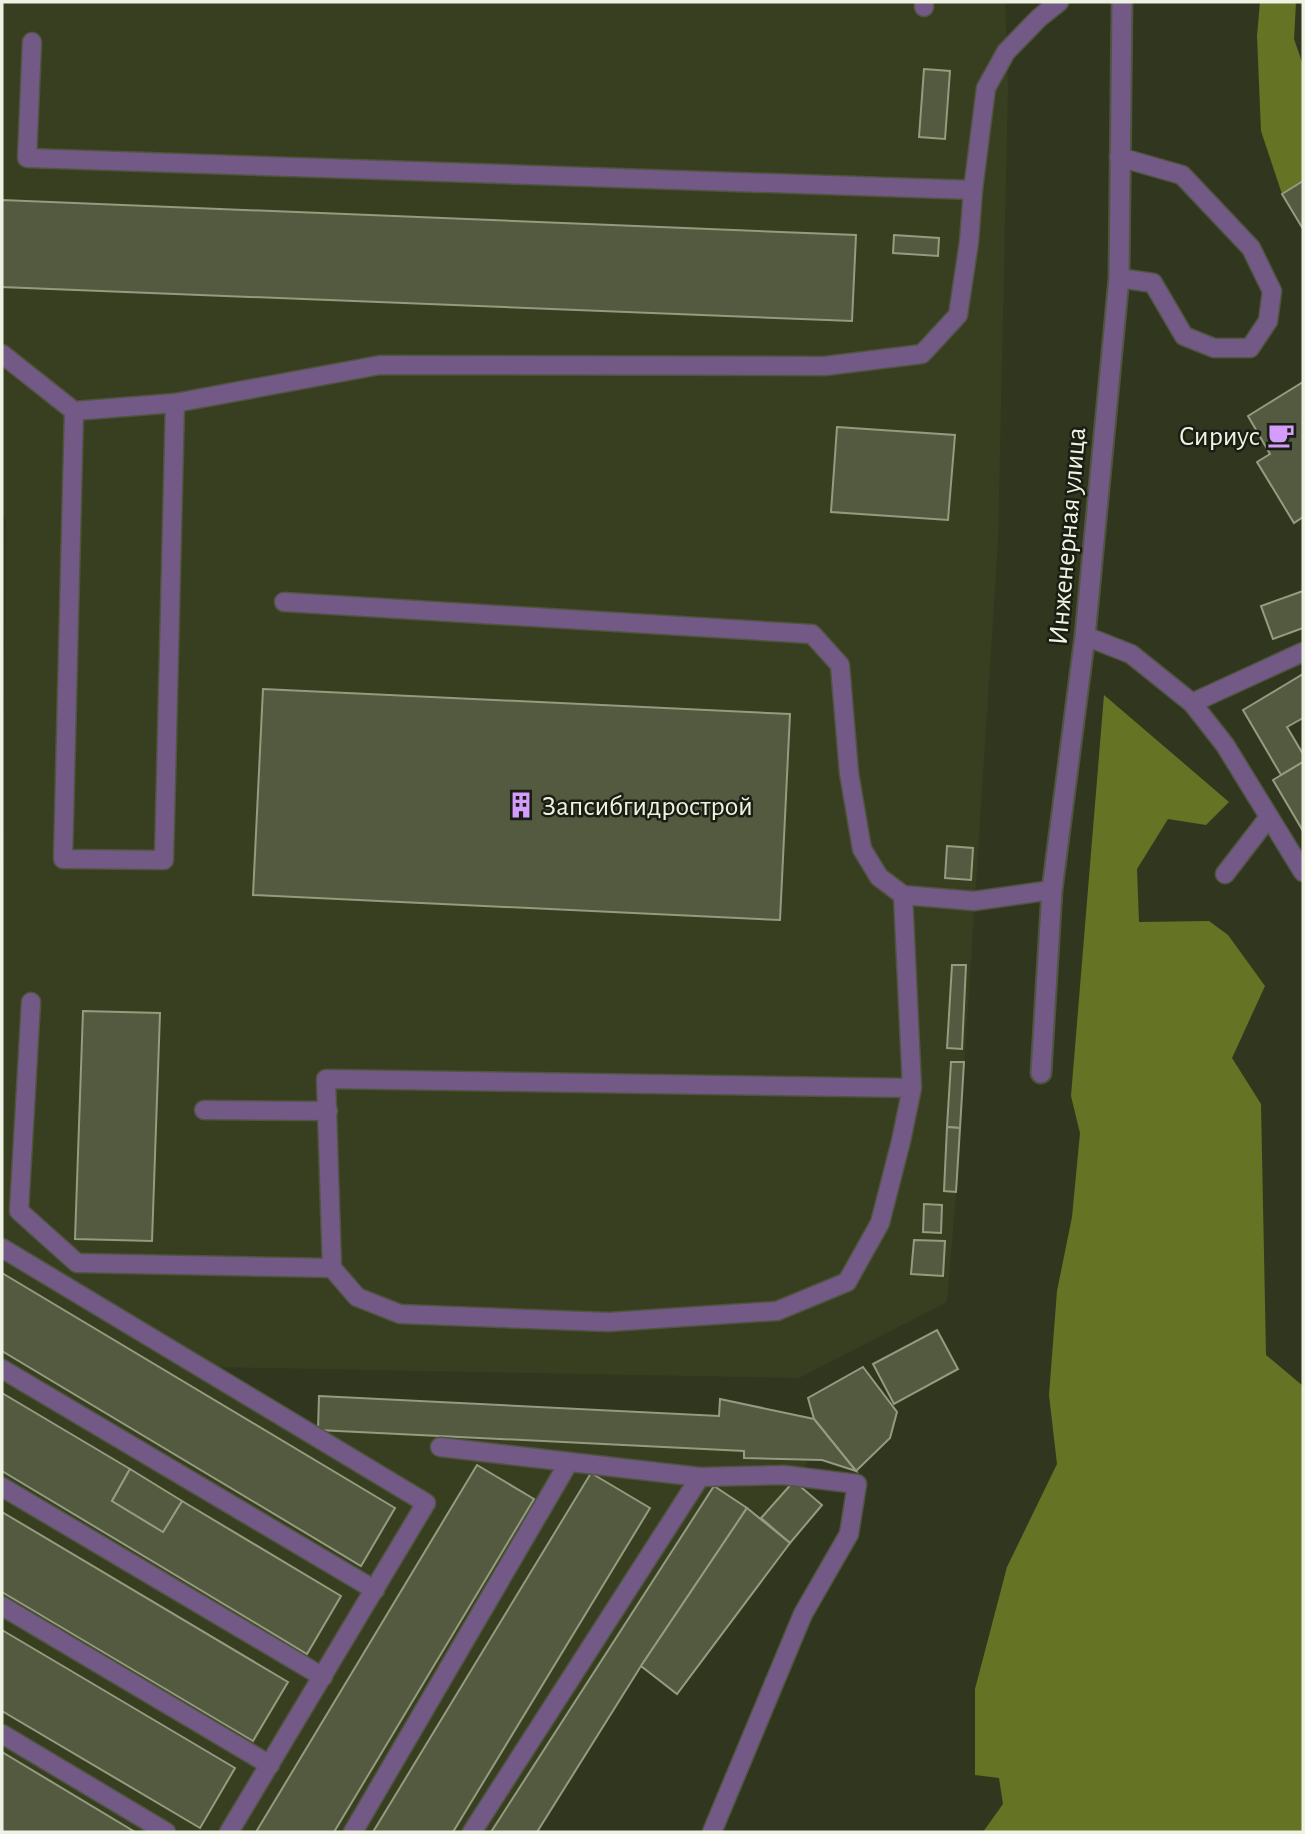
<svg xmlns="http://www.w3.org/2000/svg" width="1305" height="1834" font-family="'Alegreya Sans',sans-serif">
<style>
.built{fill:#383f20}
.forest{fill:#657424}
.building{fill:#535a40;stroke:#949b7f;stroke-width:2}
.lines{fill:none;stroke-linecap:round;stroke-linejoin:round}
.service-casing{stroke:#4f553e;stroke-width:21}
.minor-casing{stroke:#4f553e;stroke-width:23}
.service{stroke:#725986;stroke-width:18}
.minor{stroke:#725986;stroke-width:19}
.labels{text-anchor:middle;stroke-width:5;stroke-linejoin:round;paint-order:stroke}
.poi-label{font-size:28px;fill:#eef2e3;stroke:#1a1d12;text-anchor:end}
.street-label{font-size:28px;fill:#eef2e3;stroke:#1a1d12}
</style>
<rect width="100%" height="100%" fill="#31371f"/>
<path class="built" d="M 2,2 L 1005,2 L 1008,86 L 998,541 L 956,1192 L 947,1302 L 799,1378 L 220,1367 L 317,1429 L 319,1396 L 718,1416 L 720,1399 L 814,1419 L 856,1471 L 822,1460 L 808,1461 L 794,1481 L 790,1543 L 677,1694 L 640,1667 L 537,1832 L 2,1832 L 2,990 L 6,519 L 2,514 Z"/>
<g class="forest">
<path d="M 1260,2 L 1296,2 L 1294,39 L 1303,65 L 1303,181 L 1282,194 L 1261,131 L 1257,36 Z"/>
<path d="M 1104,695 L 1229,802 L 1206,825 L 1168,819 L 1137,869 L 1139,922 L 1209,921 L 1228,935 L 1265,986 L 1232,1058 L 1261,1104 L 1266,1355 L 1303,1386 L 1303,1832 L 983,1832 L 1003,1804 L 999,1778 L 975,1775 L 975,1689 L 1007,1567 L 1057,1464 L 1049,1395 L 1057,1291 L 1072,1217 L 1080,1133 L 1071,1096 Z"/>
</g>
<g class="building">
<path d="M 924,69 L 950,71 L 945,139 L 919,137 Z"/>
<path d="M 1303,181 L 1303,229 L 1282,194 Z"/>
<path d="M 2,200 L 856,235 L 852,321 L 2,287 Z"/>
<path d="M 894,235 L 939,238 L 938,256 L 893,253 Z"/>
<path d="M 1303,382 L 1303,517 L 1294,523 L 1257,462 L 1270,454 L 1248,416 Z"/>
<path d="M 837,427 L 955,435 L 948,520 L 831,512 Z"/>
<path d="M 1303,591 L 1303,628 L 1273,639 L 1261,606 Z"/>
<path d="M 1303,674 L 1303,718 L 1287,727 L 1303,754 L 1303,762 L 1281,775 L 1243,710 Z"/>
<path d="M 263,689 L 790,714 L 780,920 L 253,895 Z"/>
<path d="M 1303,762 L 1303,831 L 1273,780 Z"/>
<path d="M 947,846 L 973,848 L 971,880 L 945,878 Z"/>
<path d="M 952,965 L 966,965 L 962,1049 L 947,1048 Z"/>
<path d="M 83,1011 L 160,1013 L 152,1241 L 75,1239 Z"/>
<path d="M 951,1062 L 964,1062 L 960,1128 L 947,1127 Z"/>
<path d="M 947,1127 L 960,1128 L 956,1192 L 944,1191 Z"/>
<path d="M 924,1204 L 942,1205 L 941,1233 L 923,1232 Z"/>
<path d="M 914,1240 L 945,1241 L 943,1276 L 911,1274 Z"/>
<path d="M 2,1273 L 395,1508 L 361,1566 L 2,1351 Z"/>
<path d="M 937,1330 L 958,1369 L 894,1404 L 873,1364 Z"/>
<path d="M 863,1367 L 897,1412 L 890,1438 L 856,1471 L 814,1419 L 808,1398 Z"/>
<path d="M 2,1393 L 130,1469 L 112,1501 L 163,1532 L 182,1501 L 341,1596 L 307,1654 L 2,1471 Z"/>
<path d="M 319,1396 L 719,1416 L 720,1399 L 814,1419 L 856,1471 L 822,1460 L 744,1458 L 744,1451 L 318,1430 Z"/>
<path d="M 477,1465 L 534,1499 L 334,1832 L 256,1832 Z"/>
<path d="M 130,1469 L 182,1501 L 163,1532 L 112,1501 Z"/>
<path d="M 591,1473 L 650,1508 L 453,1832 L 373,1832 Z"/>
<path d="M 794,1481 L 822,1505 L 790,1543 L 761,1518 Z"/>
<path d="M 714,1486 L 747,1508 L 641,1666 L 537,1832 L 491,1832 Z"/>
<path d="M 747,1508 L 790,1543 L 677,1694 L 641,1666 Z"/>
<path d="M 2,1512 L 288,1682 L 253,1741 L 2,1592 Z"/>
<path d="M 2,1630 L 235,1768 L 200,1828 L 2,1711 Z"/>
<path d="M 2,1752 L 135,1832 L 2,1832 Z"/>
</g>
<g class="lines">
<g class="service-casing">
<g id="service">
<path d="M 924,7 L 924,2"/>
<path d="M 32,42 L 27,158 L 973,190"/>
<path d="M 1119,157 L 1182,175 L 1251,248 L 1272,291 L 1268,321 L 1250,348 L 1214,348 L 1184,336 L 1153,283 L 1119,278"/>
<path d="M 2,354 L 74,411 L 175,403 L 380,365 L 825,366 L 922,354 L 958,315 L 969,242 L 973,190 L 986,88 L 1006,52 L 1039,18 L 1059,2"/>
<path d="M 74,411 L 63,859 L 164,860 L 175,403"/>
<path d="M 284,602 L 812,634 L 840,665 L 849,773 L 862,849 L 879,877 L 903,895 L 974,901 L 1052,890"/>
<path d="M 1085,636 L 1131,654 L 1192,703 L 1225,745 L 1303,872"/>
<path d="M 1192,703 L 1303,652"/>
<path d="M 1225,874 L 1269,817"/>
<path d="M 903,895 L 912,1088 L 901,1141 L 880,1223 L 847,1282 L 777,1311 L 608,1322 L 400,1314 L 357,1297 L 332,1268 L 326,1079 L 912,1088"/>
<path d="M 31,1002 L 19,1211 L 77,1263 L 332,1268"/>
<path d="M 204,1110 L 328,1111"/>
<path d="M 2,1248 L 426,1503 L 229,1832"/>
<path d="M 2,1369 L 375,1590"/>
<path d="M 440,1447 L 700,1477 L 784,1475 L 857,1484 L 849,1534 L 803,1614 L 712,1832"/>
<path d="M 2,1487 L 323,1677"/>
<path d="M 2,1606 L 270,1765"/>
<path d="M 2,1734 L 166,1832"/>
<path d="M 353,1832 L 569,1462"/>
<path d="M 472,1832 L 700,1477"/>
</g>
</g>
<g class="minor-casing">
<path id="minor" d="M 1041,1073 L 1052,890 L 1085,636 L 1119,278 L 1122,2"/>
</g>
<use href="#service" class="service"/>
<use href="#minor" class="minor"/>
</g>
<defs>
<g id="cafe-bare" transform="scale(2.1)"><path d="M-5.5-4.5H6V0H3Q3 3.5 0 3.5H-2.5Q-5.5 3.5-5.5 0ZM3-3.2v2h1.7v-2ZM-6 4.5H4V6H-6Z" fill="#d39cfd" stroke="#1a1d12" stroke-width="2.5" paint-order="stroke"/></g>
<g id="building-bare" transform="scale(2.1)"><path d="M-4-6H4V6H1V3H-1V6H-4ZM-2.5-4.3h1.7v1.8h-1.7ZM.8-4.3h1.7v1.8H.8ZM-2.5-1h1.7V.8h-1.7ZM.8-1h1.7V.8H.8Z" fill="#d39cfd" stroke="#1a1d12" stroke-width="2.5" paint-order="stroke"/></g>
</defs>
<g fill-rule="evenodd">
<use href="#cafe-bare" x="1281" y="435"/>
<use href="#building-bare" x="521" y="805"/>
</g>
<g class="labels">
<g class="poi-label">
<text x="1260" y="445">Сириус</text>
<text x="542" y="815" text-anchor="start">Запсибгидрострой</text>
</g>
<g class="street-label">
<text transform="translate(1066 536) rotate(-85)" y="10">Инженерная улица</text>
</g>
</g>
<rect width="1305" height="1834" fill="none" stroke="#eef2e3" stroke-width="7"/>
</svg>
